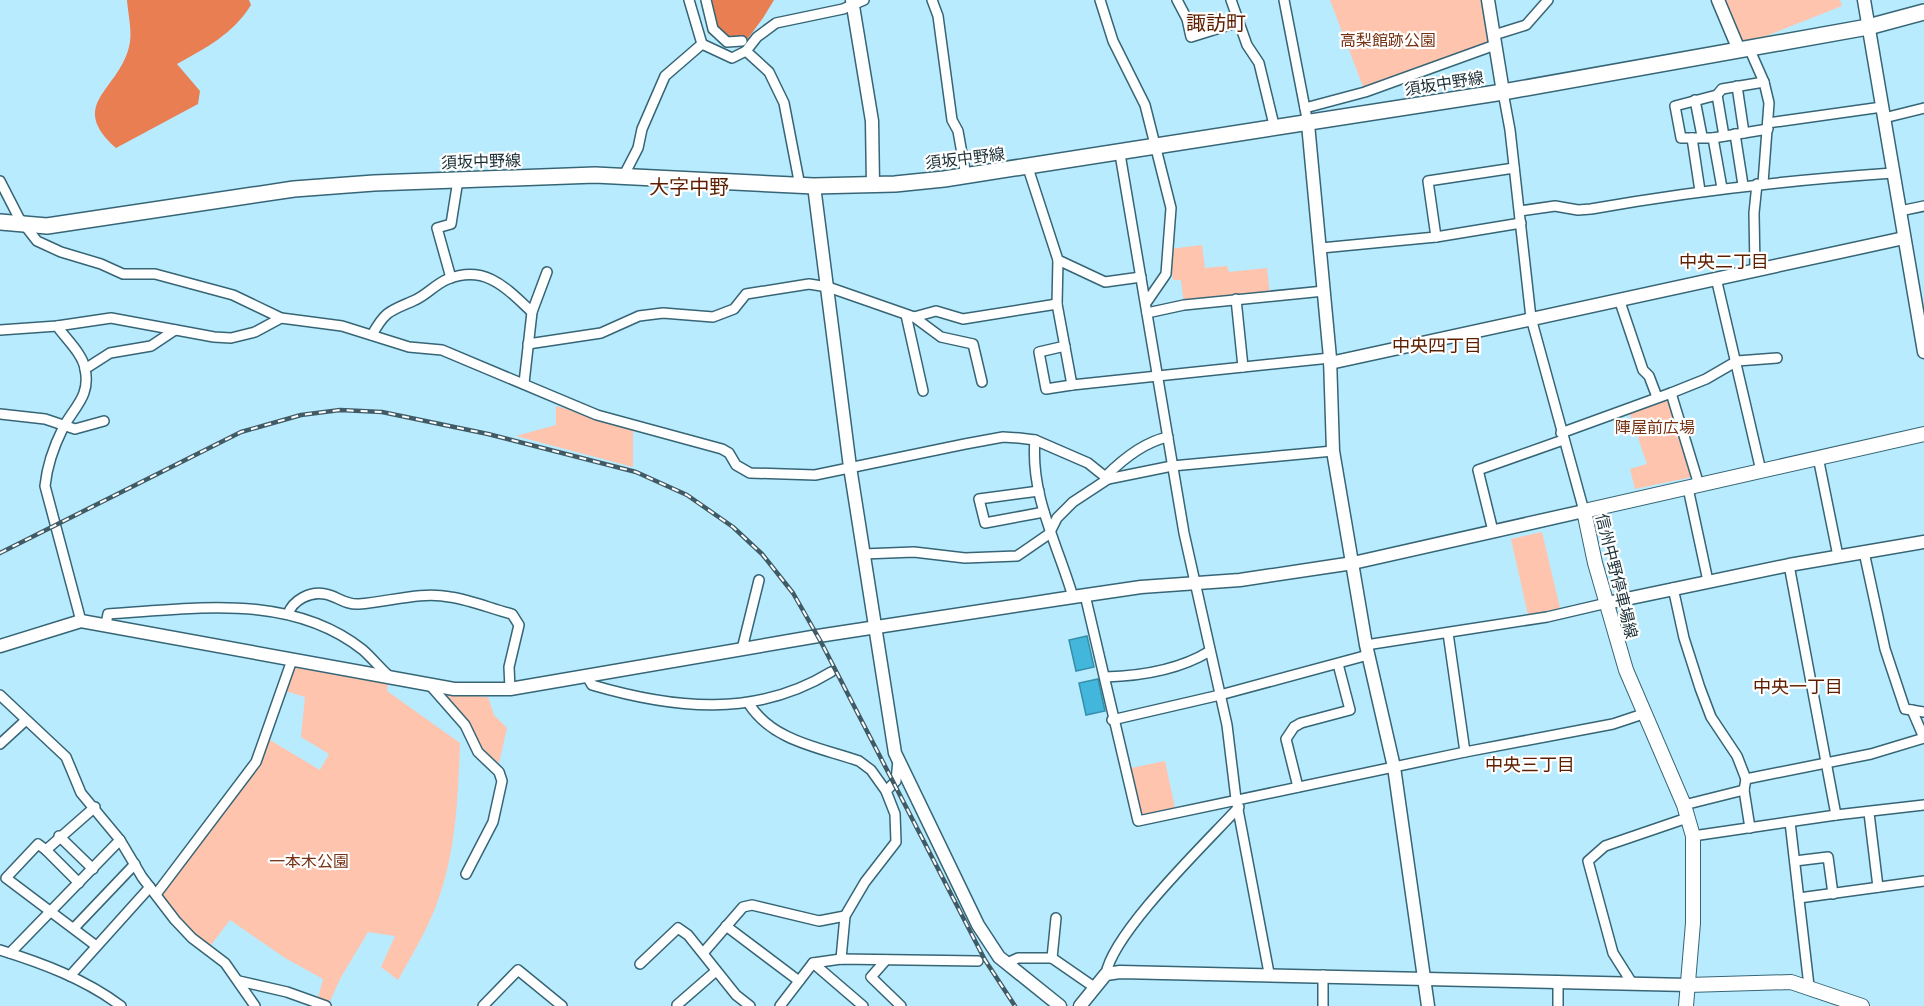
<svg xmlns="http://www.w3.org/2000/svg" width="1924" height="1006" font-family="Overpass,'Noto Sans JP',sans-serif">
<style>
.green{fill:#fec4ad}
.forest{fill:#e87e52}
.water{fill:#43b7db;stroke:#378eaa;stroke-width:1.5}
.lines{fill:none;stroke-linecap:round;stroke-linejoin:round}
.minor-casing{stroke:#366576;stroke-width:12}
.tertiary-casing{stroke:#366576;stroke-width:15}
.secondary-casing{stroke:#366576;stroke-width:16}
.primary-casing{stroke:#366576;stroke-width:18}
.minor{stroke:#fff;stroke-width:9}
.tertiary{stroke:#fff;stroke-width:12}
.secondary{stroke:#fff;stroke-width:14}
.primary{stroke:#fff;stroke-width:15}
.rail-casing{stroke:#405b65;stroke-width:4.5}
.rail{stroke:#fff;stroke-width:2;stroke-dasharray:7;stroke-linecap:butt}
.labels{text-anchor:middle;stroke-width:4.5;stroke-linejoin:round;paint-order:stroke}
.park-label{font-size:16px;fill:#763314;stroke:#fff}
.street-label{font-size:16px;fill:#1b2f36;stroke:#fff}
.neighbourhood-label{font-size:18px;fill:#5e1f00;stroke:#fff}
.quarter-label{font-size:20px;fill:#5e1f00;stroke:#fff}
</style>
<rect width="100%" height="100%" fill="#b9ebfe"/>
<g class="green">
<path d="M 1330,0 L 1488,0 L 1495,45 L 1365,92 Z"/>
<path d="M 1722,0 L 1840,0 L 1842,6 L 1741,46 Z"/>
<path d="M 1202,245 L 1205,268 L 1227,266 L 1229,272 L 1267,268 L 1270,296 L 1184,305 L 1181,280 L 1173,280 L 1169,249 Z"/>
<path d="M 1667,398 L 1692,477 L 1635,489 L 1630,469 L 1647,464 L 1629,411 Z"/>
<path d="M 556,406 L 633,427 L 633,467 L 516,436 L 556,425 Z"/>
<path d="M 1542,532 L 1560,608 L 1528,615 L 1511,539 Z"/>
<path d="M 292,660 L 389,676 L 387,691 L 460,743 C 458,798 456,854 436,906 C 426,932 412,955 398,980 L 381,967 L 395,936 L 368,932 L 340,979 L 328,1006 L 317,1002 L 323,979 L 285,958 L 230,920 L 208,949 L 157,893 L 248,774 L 265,737 L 320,770 L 329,754 L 301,737 L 305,697 L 282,690 Z"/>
<path d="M 446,694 L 488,697 L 494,715 L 507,728 L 499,763 L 482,749 L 468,722 Z"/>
<path d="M 1165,761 L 1175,808 L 1142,816 L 1131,768 Z"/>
</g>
<g class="forest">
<path d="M 127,0 L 249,0 L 251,5 C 233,34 206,48 177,64 L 200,91 L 198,104 L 116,148 C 67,104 118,91 129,47 C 133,34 128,14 127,0 Z"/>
<path d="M 701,0 L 774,0 L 763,18 L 743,45 L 727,47 L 708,33 Z"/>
</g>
<g class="water">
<path d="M 1087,636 L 1094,667 L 1076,671 L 1069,640 Z"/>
<path d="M 1098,679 L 1105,711 L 1086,715 L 1079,683 Z"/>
</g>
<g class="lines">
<g class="minor-casing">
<g id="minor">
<path d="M 689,0 L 702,44"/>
<path d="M 706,0 L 713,29 L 727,42 L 742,41"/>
<path d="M 932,0 L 938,16 L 952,120 L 958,131 L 966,176"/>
<path d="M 1100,0 L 1113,41 L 1145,105 L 1171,208 L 1166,274 L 1146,303"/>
<path d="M 1177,0 L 1187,19 L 1191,37 L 1239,22"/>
<path d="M 1231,0 L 1247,45 L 1259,63 L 1275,129"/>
<path d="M 1284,0 L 1308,124"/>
<path d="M 1494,35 L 1526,25 L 1548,0"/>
<path d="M 1749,48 L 1764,82 L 1769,103 L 1763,183"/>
<path d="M 746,51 L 769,72 L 784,103 L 800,186"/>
<path d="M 1737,86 L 1744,133"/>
<path d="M 1503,92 L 1510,130 L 1531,318 L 1584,511"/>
<path d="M 1717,95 L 1724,136"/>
<path d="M 1695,100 L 1702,136"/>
<path d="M 1305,108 L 1365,92 L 1495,45"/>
<path d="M 1884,118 L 1924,108"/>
<path d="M 1768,123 L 1882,107"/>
<path d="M 1735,134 L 1743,185"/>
<path d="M 1692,138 L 1681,138 L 1675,106 L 1717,95 L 1722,89 L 1764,82"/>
<path d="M 1713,138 L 1722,188"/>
<path d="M 1120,154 L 1184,533 L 1227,725 L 1236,799 L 1269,973"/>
<path d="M 1028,168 L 1058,260 L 1105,282 L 1141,277"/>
<path d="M 623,177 L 638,148 L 642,129 L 665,76 L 702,44 L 732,58 L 746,51 L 757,37 L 776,23 L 843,9 L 864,0"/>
<path d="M 0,181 L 19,218 L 37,241 L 61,252 L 101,264 L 123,274 L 155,274 L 233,295 L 281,318 L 342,326 L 409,347 L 442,350 L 597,415 L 722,449 L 729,453 L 736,465 L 750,473 L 815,475 L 965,444 L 1003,437 L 1019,438 L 1035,440 L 1088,463 L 1108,479 L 1172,466 L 1333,451"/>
<path d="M 1700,191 L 1692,138 L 1713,138 L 1768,129"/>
<path d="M 1520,211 L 1555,206 L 1578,210 L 1591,209 C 1691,191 1791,180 1893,173"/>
<path d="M 1900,211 L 1924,206"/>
<path d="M 1436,237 L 1428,181 L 1514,168"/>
<path d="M 1321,248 L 1436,237 L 1521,223"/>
<path d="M 1058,260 L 1057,304 L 1072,385 L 1330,358"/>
<path d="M 1755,269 L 1754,213 L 1757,184"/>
<path d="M 451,278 L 437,228 L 451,224 L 458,180"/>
<path d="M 1716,278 L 1761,471"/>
<path d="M 1236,299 L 1243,367"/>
<path d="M 1619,299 L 1643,370 L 1649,376 L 1657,397"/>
<path d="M 1147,313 L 1184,305 L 1324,291"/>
<path d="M 906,315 L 923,391"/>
<path d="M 914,317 L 936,311 L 963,319 L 1057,304"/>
<path d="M 57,326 C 65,338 83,354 85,369 C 91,396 74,407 63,428 C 54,446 47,466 45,486 L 81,621"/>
<path d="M 0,330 L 57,326 L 111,318 L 214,337 L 231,338 L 255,332 L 281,318"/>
<path d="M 372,335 C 385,311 390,311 413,301 C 426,296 435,284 448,279 C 486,264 507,289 532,312"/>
<path d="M 528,344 L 601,333 L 639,316 L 663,313 L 713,317 L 734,309 L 746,294 L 809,284 L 828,287 L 914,317 L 941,337 L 973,344 L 982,382"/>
<path d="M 1065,346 L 1039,352 L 1046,389 L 1072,385"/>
<path d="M 85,369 L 110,353 L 151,346 L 175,330"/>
<path d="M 524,383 L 532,312 L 547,272"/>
<path d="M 1671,393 L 1699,485"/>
<path d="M 0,414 L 45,419 L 75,429 L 104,421"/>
<path d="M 1561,433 L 1671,393 L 1706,379 L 1737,361 L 1777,358"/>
<path d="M 1035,440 C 1030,496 1058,545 1073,597"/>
<path d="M 1818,457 L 1838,556"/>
<path d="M 1106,476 C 1123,459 1144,442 1168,437"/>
<path d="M 1688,488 L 1708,581"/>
<path d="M 1039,491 L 979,499 L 985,523 L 1044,512"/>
<path d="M 1493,531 L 1478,470 L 1563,440"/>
<path d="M 1864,552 L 1885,649 L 1905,709 L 1924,712"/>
<path d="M 863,554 L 914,552 L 965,558 L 1017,556 L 1049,534 L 1057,518 L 1073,502 L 1108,479"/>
<path d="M 1789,565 L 1836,815"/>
<path d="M 1673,588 L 1684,638 L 1700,688 L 1711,717 L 1737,756 L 1746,779"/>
<path d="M 1085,595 L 1138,821 L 1465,752 L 1613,724 L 1643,714"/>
<path d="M 288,614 C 293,600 310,591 325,594 C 337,596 345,605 359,604 C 389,602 420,591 450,597 C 471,600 492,609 512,614 L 519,625 L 509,667 L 510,689"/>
<path d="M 106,624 L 108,614 C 194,609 290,592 363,650 C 372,658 380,668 389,676"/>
<path d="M 1448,633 L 1465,752"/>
<path d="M 1366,645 L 1547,617 L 1607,603"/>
<path d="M 742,649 L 759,580"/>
<path d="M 586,675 L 592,685 C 674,709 756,718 831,672"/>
<path d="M 1105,677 C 1142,676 1179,670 1210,651"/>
<path d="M 429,684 L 465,725 L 478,752 L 499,772 L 502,781 L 493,822 L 466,874"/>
<path d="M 0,695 L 66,757 L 81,793 L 120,840 L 142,877 L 175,920 L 192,938 L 225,963 L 255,1006"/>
<path d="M 749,704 C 773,741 818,747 859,761 L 871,770 L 886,791 L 895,814 L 896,842 L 865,882 L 845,916 L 841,959"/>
<path d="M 1912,710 L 1924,738"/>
<path d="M 1112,720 L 1220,695 L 1368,655"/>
<path d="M 0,744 L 25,721"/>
<path d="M 1298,787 L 1286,739 L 1294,727 L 1301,723 L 1350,710 L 1338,664"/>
<path d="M 1744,790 L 1750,828"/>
<path d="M 886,791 L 896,781 L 898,760"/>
<path d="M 1684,805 L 1744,790 L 1746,779 L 1871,754 L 1924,738"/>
<path d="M 95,807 L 46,850 L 38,844 L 6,878 L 95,945"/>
<path d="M 1869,813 L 1878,887"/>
<path d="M 1790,822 L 1809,986"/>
<path d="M 59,836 L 93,869"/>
<path d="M 1693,836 L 1836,815 L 1924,805"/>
<path d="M 46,850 L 79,883"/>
<path d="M 1795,861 L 1828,857 L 1833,894"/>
<path d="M 157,893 L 256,762 L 292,660"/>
<path d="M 1799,898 L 1924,881"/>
<path d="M 726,926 L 799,981"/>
<path d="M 74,928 L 135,864"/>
<path d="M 0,950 C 42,963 85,979 121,1006"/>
<path d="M 704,952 L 743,907 L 752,905 L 819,921 L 845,916"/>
<path d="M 10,953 L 120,840"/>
<path d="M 1052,958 L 1094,987"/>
<path d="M 886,960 L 871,977 L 901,1006"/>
<path d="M 813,963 L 863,1006"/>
<path d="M 1007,963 L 1018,958 L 1052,958 L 1056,918"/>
<path d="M 640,964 L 678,928 L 688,935 L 736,995 L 750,1006"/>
<path d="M 1106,974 C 1113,932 1207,842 1239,807"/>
<path d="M 1323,975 L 1323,1006"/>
<path d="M 70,976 L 150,887"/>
<path d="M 239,981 L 287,992 L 326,1006"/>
<path d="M 1632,983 L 1613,953 L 1588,861 L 1605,846 L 1687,818"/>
<path d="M 677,1005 L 716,971"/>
<path d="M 483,1006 L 518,970 L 562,1006"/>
<path d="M 780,1006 L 813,963 L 841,959 L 978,961"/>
<path d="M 1558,1006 L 1558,981"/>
</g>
</g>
<g class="tertiary-casing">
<g id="tertiary">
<path d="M 852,0 L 872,121 L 873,185"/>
<path d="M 1488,0 L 1503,92"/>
<path d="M 1718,0 L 1739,50"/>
<path d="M 1864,0 L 1924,352"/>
<path d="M 1308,124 L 1330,358 L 1333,451 L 1366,645 L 1394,767 L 1428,1006"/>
<path d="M 814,186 L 850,467 L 895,753 L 978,925 L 999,957 L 1060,1006"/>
<path d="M 1330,363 L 1904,238"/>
<path d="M 1607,603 L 1789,565 L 1924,542"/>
<path d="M 0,646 L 81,621 L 454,689 L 510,689 L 818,636 L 1073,597 L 1141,587 L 1240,580 L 1353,563 L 1584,511"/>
<path d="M 1080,1006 L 1106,974 L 1120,972 L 1688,985"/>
</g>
</g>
<g class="secondary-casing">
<g id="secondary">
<path d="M 1688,985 L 1791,982 L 1862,1006"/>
<path d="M 1686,1006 L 1693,923 L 1693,836 L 1684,805 L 1626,670 L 1595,563 L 1584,511 L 1924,434"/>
</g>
</g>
<g class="primary-casing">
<path id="primary" d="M 0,222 L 47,226 L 294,189 L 374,183 L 595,175 L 814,186 L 895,184 L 944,179 L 1503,92 L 1868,27 L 1924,12"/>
</g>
<use href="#minor" class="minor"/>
<use href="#tertiary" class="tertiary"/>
<use href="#secondary" class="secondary"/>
<use href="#primary" class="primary"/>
<g class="rail-casing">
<path id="rail" d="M 0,553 L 241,432 L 301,415 L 340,410 L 382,412 L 488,434 L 636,472 L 687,495 L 733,527 L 762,554 L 793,593 L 821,642 L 985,960 L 1015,1006"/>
</g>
<use href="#rail" class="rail"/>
</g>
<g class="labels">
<g class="park-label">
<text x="1388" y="46">高梨館跡公園</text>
<text x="1655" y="433">陣屋前広場</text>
<text x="309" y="867">一本木公園</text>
</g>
<g class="street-label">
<text transform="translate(1444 83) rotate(-9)" y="6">須坂中野線</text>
<text transform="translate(965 158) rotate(-7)" y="6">須坂中野線</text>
<text transform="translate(481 161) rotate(-2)" y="6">須坂中野線</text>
<text transform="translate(1617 576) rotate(76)" y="6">信州中野停車場線</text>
</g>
<g class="neighbourhood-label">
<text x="1724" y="268">中央二丁目</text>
<text x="1437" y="352">中央四丁目</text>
<text x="1798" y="693">中央一丁目</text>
<text x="1530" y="771">中央三丁目</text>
</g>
<g class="quarter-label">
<text x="1216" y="30">諏訪町</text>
<text x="689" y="194">大字中野</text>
</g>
</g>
</svg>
